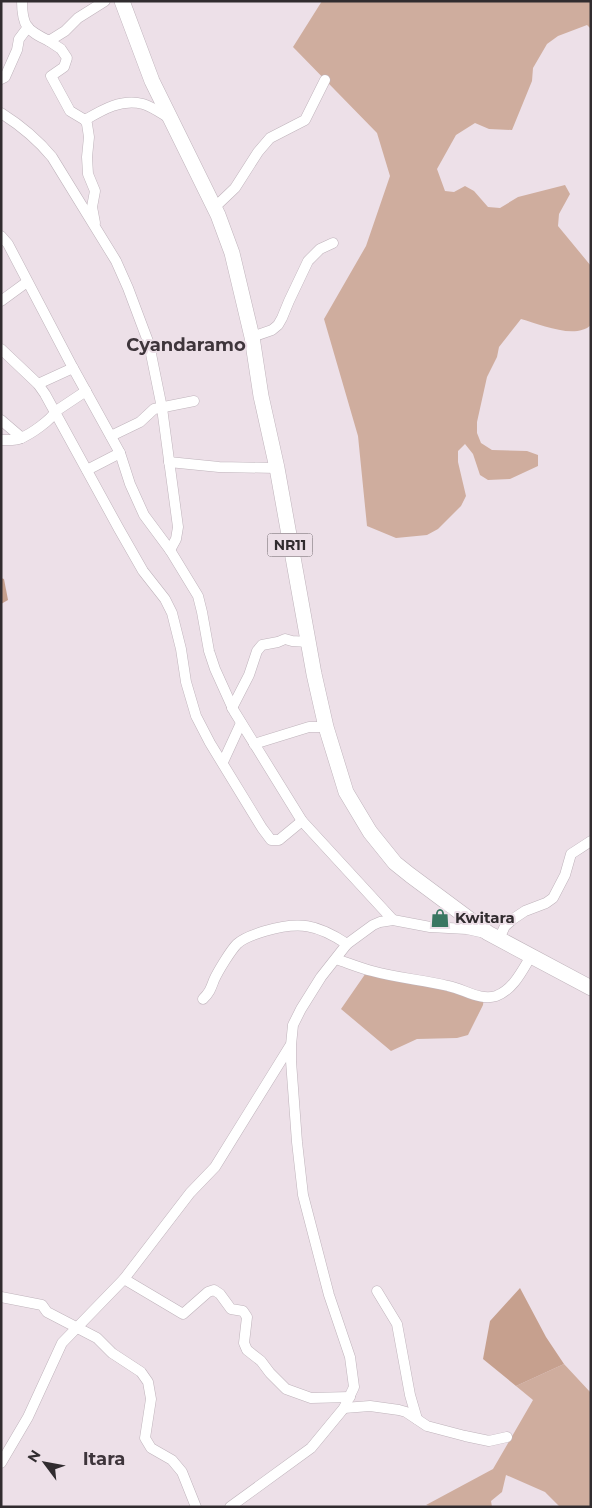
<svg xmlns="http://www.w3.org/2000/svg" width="592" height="1508" font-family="Montserrat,sans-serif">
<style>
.green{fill:#cfad9e}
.forest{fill:#c6a08e}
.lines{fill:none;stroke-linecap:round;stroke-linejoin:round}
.minor-casing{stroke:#bfb3bb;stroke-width:11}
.highway-casing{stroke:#bfb3bb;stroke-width:16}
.minor{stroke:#fff;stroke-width:10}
.highway{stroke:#fff;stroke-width:15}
.labels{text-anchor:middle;stroke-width:4;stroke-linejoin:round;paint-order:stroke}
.shield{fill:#ede0e8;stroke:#696266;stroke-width:1}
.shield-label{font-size:14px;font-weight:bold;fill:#312c2f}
.poi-label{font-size:15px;font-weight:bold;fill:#312c2f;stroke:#ede0e8;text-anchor:start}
.quarter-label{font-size:18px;font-weight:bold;fill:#3e353b;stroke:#ede0e8}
</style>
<rect width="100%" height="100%" fill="#ede0e8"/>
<g class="green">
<path d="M 322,1 L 591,1 L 591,29 L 587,25 L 558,36 L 547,44 L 533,68 L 532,81 L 512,130 L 489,129 L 475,123 L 456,135 L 437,169 L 445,191 L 454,192 L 465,186 L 474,191 L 488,207 L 500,208 L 518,197 L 565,185 L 570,194 L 559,214 L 558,226 L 591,266 L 591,325 C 575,340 540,324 521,319 L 499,347 L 497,357 L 487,377 L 477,422 L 477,433 L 481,443 L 492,450 L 527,451 L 538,455 L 538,466 L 510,479 L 488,480 L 480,475 L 473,454 L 465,444 L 458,451 L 458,462 L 466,496 L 461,506 L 438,529 L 427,535 L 396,538 L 367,526 L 358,436 L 324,319 L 366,246 L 390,176 L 377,133 L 293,47 Z"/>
<path d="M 368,970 L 484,997 L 483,1005 L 468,1035 L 457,1038 L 417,1039 L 391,1051 L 341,1009 Z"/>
<path d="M 564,1364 L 591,1393 L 591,1507 L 560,1507 L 545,1492 L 506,1475 L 502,1492 L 491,1501 L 492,1507 L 433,1507 L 426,1505 L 493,1469 L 533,1400 L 516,1386 Z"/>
</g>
<g class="forest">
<path d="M 1,578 L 4,579 L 8,600 L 1,604 Z"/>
<path d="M 520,1288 L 546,1337 L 564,1364 L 516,1386 L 483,1359 L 490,1321 Z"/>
</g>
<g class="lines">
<g class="minor-casing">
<g id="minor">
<path d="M 22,1 C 22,27 27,30 49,41 L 65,31 L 78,18 L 105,1"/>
<path d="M 49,41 L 61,49 L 67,58 L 64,67 L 51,76 L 70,111 L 85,120 L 87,124 L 89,137 L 87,157 L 88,174 L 95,191 L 92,207 L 95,223"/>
<path d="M 1,79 L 5,77 L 17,50 L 19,39 L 28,27"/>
<path d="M 1,113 C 20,125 38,140 52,157 L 116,261 L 128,288 L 149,344 L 162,408 L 178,527 L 176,539 L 170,550"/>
<path d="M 85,120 C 102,110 122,98 143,104 C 153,107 162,114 171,119"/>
<path d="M 214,208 L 235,188 L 258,152 L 270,138 L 305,120 L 325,80"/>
<path d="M 1,236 L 8,244 L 73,368 L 120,453 L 130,484 L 144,515 L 170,550 L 198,596 L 202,612 L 209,651 L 215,669 L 234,711 L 302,821 L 393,920"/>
<path d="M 1,301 L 27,282"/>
<path d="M 252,337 L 272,330 L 278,325 L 282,318 L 289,301 L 308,261 L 320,249 L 333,243"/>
<path d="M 1,349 L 38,384 L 45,394 L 119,529 L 143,571 L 165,599 L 172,613 L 181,649 L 186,682 L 196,716 L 210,743 L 262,828 L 271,840 L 279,840 L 302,821"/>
<path d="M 38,384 L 73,368"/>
<path d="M 1,420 L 22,438"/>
<path d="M 111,436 L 140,422 L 154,409 L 194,401"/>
<path d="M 1,440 C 8,440 15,441 21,438 C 31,434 51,420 56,411 L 86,391"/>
<path d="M 169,462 L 219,467 L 277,468"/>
<path d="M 87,470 L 120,453"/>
<path d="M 232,708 L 249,675 L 257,651 L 262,645 L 278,642 L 285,639 L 292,641 L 308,642"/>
<path d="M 254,744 L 309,727 L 326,727"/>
<path d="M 223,762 L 241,723"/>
<path d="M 499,939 L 505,926 L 513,919 L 525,911 L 546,903 L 553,898 L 565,875 L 571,854 L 591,841"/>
<path d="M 336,959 C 348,963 360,968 372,971 C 397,978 423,980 448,986 C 464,989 480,1001 496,996 C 513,990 522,971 531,956"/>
<path d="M 203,999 C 210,992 211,988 214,980 C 218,971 231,950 237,944 C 244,937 256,934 265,931 C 299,921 317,924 347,944"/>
<path d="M 124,1279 L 183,1314 L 208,1292 L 214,1290 L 220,1294 L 231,1309 L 243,1311 L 247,1317 L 244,1343 L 247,1350 L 261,1361 L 270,1373 L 286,1389 L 311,1398 L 350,1397"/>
<path d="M 377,1291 L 397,1324 L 410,1395 L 417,1419"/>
<path d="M 1,1297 L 42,1305 L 47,1312 L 97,1338 L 112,1353 L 141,1372 L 148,1382 L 151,1399 L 145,1438 L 151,1448 L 172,1460 L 182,1472 L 196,1507"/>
<path d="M 344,1408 L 370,1406 L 399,1410 L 406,1412 L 427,1426 L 465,1436 L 489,1441 L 507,1437"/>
<path d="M 1,1463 L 28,1417 L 62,1343 L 124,1279 L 190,1193 L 215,1167 L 290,1046"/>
<path d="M 230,1507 L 311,1448 L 344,1408 L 354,1387 L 350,1357 L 329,1295 L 303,1195 L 297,1142 L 291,1061 L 291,1045 L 293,1025 L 301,1009 L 321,977 L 347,944 L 373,925 L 380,922 L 393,920 L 430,927 L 467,929 L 485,933"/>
</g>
</g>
<g class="highway-casing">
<path id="highway" d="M 122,1 L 152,81 L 218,215 L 232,253 L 252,337 L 261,396 L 277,468 L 314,674 L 326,727 L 346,792 L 370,832 L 395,863 L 410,875 L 488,933 L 591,988"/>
</g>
<use href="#minor" class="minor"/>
<use href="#highway" class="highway"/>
</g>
<defs>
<g id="shop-bare" transform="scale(1.5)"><path d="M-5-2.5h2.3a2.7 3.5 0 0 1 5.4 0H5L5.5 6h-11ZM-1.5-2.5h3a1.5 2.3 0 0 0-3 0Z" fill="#3a7661" stroke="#ede0e8" stroke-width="2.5" paint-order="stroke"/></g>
</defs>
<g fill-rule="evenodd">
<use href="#shop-bare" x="440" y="918"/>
</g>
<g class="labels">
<rect class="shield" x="267.5" y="533.5" width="45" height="23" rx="4"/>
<g class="shield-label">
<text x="290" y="550">NR11</text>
</g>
<g class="poi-label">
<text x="455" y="923">Kwitara</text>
</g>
<g class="quarter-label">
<text x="186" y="351">Cyandaramo</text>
<text x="104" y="1465">Itara</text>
</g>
</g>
<rect width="592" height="1508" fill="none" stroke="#312c2f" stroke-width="5"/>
<g transform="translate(45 1463) rotate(302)" stroke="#ede0e8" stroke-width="4" paint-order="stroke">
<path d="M0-4L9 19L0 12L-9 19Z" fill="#312c2f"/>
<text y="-8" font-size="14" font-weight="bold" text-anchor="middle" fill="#312c2f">N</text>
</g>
</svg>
